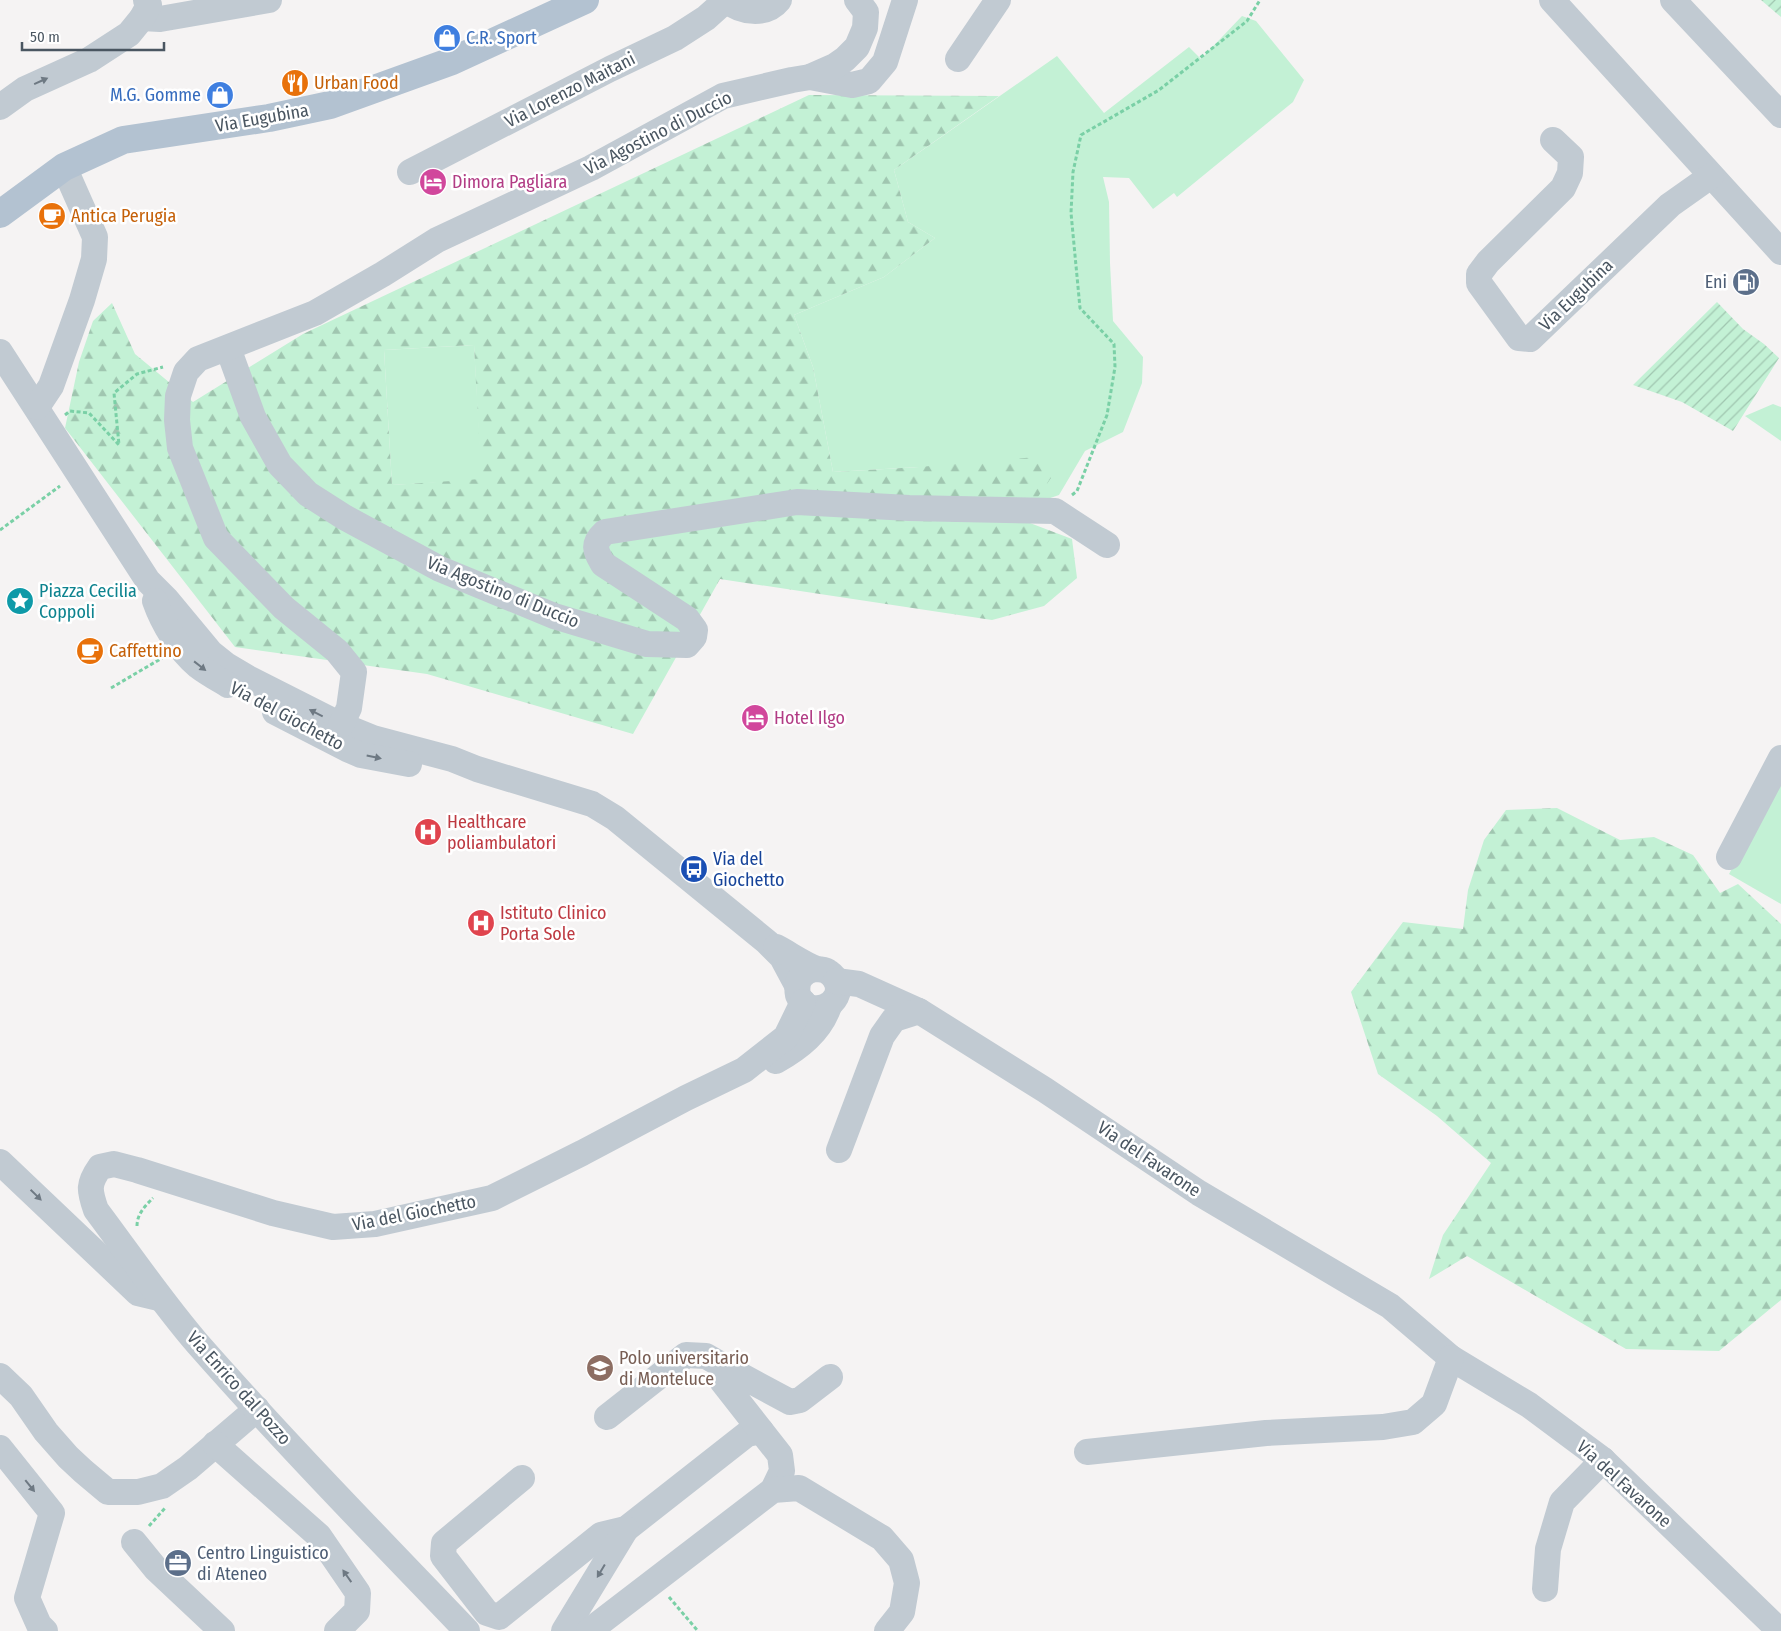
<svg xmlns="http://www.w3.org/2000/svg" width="1781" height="1631" font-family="'Fira Sans Condensed',sans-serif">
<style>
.grass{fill:#c3f1d5}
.forest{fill:url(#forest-firs);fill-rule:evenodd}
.garden{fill:url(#garden-furrows)}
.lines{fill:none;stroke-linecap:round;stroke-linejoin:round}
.path{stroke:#7ad0a6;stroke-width:3;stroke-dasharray:4 2.5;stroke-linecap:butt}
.minor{stroke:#c1cad2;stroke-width:26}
.major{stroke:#b3c2d1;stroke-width:28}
.oneway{fill:#6e7983}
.labels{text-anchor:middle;stroke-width:5;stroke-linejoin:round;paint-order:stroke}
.shop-label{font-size:18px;fill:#366cbe;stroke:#fff;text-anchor:start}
.food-label{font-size:18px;fill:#c56008;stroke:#fff;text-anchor:start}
.street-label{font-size:18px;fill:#4a5661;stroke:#fff}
.hotel-label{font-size:18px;fill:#b23c85;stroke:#fff;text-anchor:start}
.service-label{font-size:18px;fill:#4e5e75;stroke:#fff;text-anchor:end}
.culture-label{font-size:18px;fill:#0d838f;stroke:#fff;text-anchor:start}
.health-label{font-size:18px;fill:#be3a42;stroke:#fff;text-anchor:start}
.transit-label{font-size:18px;fill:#164399;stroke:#fff;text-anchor:start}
.education-label{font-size:18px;fill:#785e54;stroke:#fff;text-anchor:start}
</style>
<defs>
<pattern id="forest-firs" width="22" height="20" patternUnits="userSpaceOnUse" patternTransform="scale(1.25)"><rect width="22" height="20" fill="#c3f1d5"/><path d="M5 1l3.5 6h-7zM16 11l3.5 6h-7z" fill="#a0c6b0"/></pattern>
<pattern id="garden-furrows" width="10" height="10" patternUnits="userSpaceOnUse" patternTransform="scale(1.25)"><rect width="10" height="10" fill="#c3f1d5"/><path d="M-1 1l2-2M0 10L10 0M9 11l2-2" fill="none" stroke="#a0c6b0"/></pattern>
</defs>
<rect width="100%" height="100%" fill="#f5f3f3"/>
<g class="grass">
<path d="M 1242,16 L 1256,21 L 1304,80 L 1293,102 L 1177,197 L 1174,193 L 1153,209 L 1129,178 L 1103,177 L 1109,202 L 1110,263 L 1113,321 L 1143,357 L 1142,383 L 1123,432 L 1085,451 L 1059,495 L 1033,504 L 919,467 L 833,472 L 813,367 L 794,315 L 884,277 L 935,238 L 908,222 L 894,170 L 1057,56 L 1104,113 L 1189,47 L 1201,59 Z"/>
<path d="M 474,345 L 482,480 L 392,485 L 384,350 Z"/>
<path d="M 1773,404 L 1781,407 L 1781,441 L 1745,416 Z"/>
<path d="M 1780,780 L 1781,781 L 1781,904 L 1729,874 Z"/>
</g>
<g class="forest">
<path d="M 809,95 L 999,96 L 894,170 L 908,222 L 935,238 L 884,277 L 794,315 L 813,367 L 833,472 L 919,467 L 1036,457 L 1051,478 L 1022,520 L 1072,539 L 1077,578 L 1044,606 L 992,620 L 720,579 L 633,734 L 427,674 L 235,647 L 65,428 L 79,362 L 93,321 L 112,303 L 135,354 L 193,402 L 303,334 ZM 474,345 L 481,479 L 392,485 L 384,350 Z"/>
<path d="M 1557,808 L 1620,840 L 1654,837 L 1693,855 L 1720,893 L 1738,884 L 1781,924 L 1781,1300 L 1719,1351 L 1626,1349 L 1467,1256 L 1429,1279 L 1443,1235 L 1491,1163 L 1437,1116 L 1378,1074 L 1351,992 L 1403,922 L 1463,929 L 1468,890 L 1484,840 L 1506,810 Z"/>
</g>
<g class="garden">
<path d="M 1761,0 L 1781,0 L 1781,17 Z"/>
<path d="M 1717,302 L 1743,329 L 1764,344 L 1779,358 L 1733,431 L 1682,402 L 1633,385 Z"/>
</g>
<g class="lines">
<g class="path">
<path d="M 65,415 L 70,411 L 89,413 L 119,445 L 114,393 L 137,374 L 163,367"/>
<path d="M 1072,495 L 1077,491 L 1107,415 L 1115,367 L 1114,344 L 1080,308 L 1071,213 L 1073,172 L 1081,135 L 1159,90 L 1247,21 L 1260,0"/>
<path d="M 0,530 L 60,486"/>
<path d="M 111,688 L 162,658"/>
<path d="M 137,1226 C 137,1214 145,1206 153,1198"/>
<path d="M 149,1526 L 165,1508"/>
<path d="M 669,1597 L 697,1630"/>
</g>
<g class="minor">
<path d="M 726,0 C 741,13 766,16 779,0"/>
<path d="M 1552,0 L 1781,252"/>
<path d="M 1673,0 L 1781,115"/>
<path d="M 142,18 L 160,19 L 269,0"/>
<path d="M 958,59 L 998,0"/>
<path d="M 810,77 L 852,85 L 869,81 L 885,62 L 905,0"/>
<path d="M 0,107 L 25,89 L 89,60 L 129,34 L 142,18 L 149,5 L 146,0"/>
<path d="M 1553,140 L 1571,157 L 1570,173 L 1563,188 L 1488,262 L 1479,274 L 1479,283 L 1519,338 L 1530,339 L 1670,205 L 1711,176"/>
<path d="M 410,172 L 610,69 L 675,38 L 706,18 L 726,0"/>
<path d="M 228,348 L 253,417 L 280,465 L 308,494 L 344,517 L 440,569 L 554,616 L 647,644 L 687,645 L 694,637 L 695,630 L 687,619 L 603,564 C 595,550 592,544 605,532 L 797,502 L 909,508 L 1055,511 L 1107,545"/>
<path d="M 0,352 L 148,581 L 167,600 L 211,653 L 226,665 L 248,678 L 341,725 L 373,738 L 452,759 L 477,769 L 592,804 L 615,818 L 767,942 L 782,957 L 797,985"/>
<path d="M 37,407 L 51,386 L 82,300 L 94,259 L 95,237 L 64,167"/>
<path d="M 155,601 C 163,624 179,650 198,666 C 207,673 218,679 228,685"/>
<path d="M 275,712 L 347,749 L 361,755 L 409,764"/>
<path d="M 341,725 L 349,708 L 354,672 L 337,651 L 284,608 L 216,538 L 180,448 L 177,420 L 178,396 L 186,372 L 198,359 L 315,313 L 383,274 L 437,240 L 591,168 L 723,96 L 792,80 L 810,77 L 835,66 L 845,59 L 857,47 L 865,28 L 866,12 L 857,0"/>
<path d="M 1729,857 L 1781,758"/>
<path d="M 776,947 C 788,953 805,965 817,969 C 821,970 825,969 828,972 C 832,974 834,977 836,980 C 847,1005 808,1021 798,995 C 797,990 797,985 799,980 C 803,973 809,969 818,969"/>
<path d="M 836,981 L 859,984 L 919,1011 L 1045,1090 L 1199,1193 L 1390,1306 L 1451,1358 L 1529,1405 L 1603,1460 L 1780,1631"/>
<path d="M 776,1061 C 799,1048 820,1032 829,1006"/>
<path d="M 839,1150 L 882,1036 L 894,1019 L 919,1011"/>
<path d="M 0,1162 L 138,1293 L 159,1298"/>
<path d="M 0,1376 L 21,1396 L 46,1432 L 68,1457 L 83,1471 L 108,1492 L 138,1492 L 162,1486 L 188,1468 L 257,1409"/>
<path d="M 607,1417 L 686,1355 L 706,1356 L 725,1367"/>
<path d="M 215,1444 L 319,1536 L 358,1593 L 357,1611 L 337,1631"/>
<path d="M 0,1448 L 52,1513 L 27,1598 L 39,1625 L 45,1631"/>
<path d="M 1087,1452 L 1266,1433 L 1383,1427 L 1413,1422 L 1434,1404 L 1451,1358"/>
<path d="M 522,1478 L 444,1543 L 443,1556 L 487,1613 L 499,1617 L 601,1535 L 626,1529 L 747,1434 L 761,1431"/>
<path d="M 773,1490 L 782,1471 L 780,1455 L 722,1381 L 725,1367 L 790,1402 L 800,1400 L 830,1377"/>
<path d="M 134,1542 L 156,1569 L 222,1631"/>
<path d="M 1545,1589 L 1548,1549 L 1562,1502 L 1603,1460"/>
<path d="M 467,1631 C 376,1536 284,1442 197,1343 C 161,1301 129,1254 96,1210 C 89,1190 88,1184 100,1167 L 114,1164 L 137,1170 L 273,1213 L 333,1227 L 375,1224 L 492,1198 L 582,1153 L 686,1098 L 744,1070 L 786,1037 L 803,1002"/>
<path d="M 564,1631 L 626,1529"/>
<path d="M 589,1631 L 773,1490 L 799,1488 L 882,1538 L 901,1560 L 907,1583 L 902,1612 L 887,1631"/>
</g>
<path class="major" d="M 0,214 L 64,167 L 123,140 L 269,118 L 330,105 L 452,61 L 585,0"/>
</g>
<defs><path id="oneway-solid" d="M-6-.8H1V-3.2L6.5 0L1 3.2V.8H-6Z" transform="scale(1.25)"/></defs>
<g class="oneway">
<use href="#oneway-solid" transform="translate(41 81) rotate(-24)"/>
<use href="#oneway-solid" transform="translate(200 666) rotate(38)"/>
<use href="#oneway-solid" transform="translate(316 713) rotate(-153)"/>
<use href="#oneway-solid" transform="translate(374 757) rotate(12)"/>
<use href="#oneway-solid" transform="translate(36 1195) rotate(44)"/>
<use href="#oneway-solid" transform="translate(30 1486) rotate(51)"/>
<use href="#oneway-solid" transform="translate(601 1571) rotate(121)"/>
<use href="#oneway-solid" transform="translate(347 1576) rotate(-125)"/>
</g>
<defs>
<g id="shop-disc" transform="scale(1.4375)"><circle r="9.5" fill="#3f7fe0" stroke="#fff"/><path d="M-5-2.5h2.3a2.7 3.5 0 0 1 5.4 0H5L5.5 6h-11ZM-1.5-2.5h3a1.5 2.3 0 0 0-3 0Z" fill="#fff"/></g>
<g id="restaurant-disc" transform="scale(1.4375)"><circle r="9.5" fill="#e8710a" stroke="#fff"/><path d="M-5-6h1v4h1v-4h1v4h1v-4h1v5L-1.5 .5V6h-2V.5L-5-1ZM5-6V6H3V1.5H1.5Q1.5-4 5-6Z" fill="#fff"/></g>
<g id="hotel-disc" transform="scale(1.4375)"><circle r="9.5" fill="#d1479c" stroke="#fff"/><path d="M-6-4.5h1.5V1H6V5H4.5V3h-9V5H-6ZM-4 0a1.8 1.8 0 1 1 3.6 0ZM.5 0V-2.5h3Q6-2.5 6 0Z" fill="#fff"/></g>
<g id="cafe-disc" transform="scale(1.4375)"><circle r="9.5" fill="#e8710a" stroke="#fff"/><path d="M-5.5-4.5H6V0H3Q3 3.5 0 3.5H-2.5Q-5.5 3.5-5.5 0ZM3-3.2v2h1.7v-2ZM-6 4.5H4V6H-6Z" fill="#fff"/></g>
<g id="fuel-disc" transform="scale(1.4375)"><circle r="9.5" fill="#5c6f8a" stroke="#fff"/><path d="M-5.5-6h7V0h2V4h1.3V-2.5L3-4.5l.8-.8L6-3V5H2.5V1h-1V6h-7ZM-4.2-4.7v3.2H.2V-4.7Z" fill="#fff"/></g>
<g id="sight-disc" transform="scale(1.4375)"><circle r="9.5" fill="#0f9aa8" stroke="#fff"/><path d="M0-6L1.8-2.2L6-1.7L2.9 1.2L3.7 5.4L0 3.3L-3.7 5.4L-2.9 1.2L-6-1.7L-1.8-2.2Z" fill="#fff"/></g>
<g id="hospital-disc" transform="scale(1.4375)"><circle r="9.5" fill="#e0444e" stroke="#fff"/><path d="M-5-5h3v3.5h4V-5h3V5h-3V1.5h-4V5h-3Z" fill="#fff"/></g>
<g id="bus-disc" transform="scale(1.4375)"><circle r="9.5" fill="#1a4fb4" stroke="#fff"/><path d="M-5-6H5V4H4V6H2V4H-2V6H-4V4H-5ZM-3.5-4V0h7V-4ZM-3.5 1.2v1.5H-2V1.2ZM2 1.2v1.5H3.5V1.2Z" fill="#fff"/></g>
<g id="university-disc" transform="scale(1.4375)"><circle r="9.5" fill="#8d6e63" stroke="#fff"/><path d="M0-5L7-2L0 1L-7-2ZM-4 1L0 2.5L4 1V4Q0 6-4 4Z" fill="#fff"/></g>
<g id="office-disc" transform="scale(1.4375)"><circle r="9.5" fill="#5c6f8a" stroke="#fff"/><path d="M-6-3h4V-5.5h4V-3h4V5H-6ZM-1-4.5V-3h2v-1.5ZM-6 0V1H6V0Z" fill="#fff"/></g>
</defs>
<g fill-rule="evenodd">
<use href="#shop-disc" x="447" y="38"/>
<use href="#restaurant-disc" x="295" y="83"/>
<use href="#shop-disc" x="220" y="95"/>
<use href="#hotel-disc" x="433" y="182"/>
<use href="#cafe-disc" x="52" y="216"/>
<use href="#fuel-disc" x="1746" y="282"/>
<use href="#sight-disc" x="20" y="601"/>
<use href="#cafe-disc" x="90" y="651"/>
<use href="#hotel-disc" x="755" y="718"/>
<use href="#hospital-disc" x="428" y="832"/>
<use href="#bus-disc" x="694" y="869"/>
<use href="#hospital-disc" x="481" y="923"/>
<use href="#university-disc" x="600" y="1368"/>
<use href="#office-disc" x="178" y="1563"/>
</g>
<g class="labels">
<g class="shop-label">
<text x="466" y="44">C.R. Sport</text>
<text x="201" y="101" text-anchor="end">M.G. Gomme</text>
</g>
<g class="food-label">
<text x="314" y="89">Urban Food</text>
<text x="71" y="222">Antica Perugia</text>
<text x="109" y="657">Caffettino</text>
</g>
<g class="street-label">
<text transform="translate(570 90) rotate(-27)" y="6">Via Lorenzo Maitani</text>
<text transform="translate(262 118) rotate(-10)" y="6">Via Eugubina</text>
<text transform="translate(658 133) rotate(-27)" y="6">Via Agostino di Duccio</text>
<text transform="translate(1576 295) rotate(-44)" y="6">Via Eugubina</text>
<text transform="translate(503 592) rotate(22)" y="6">Via Agostino di Duccio</text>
<text transform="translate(287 716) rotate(28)" y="6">Via del Giochetto</text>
<text transform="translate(1149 1159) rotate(34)" y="6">Via del Favarone</text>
<text transform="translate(414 1213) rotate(-11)" y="6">Via del Giochetto</text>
<text transform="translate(239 1388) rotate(48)" y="6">Via Enrico dal Pozzo</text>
<text transform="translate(1624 1484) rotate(42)" y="6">Via del Favarone</text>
</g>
<g class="hotel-label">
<text x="452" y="188">Dimora Pagliara</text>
<text x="774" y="724">Hotel Ilgo</text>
</g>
<g class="service-label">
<text x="1727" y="288">Eni</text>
<text x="197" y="1559" text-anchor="start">Centro Linguistico<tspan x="197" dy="21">di Ateneo</tspan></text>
</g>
<g class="culture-label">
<text x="39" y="597">Piazza Cecilia<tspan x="39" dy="21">Coppoli</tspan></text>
</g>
<g class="health-label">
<text x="447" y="828">Healthcare<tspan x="447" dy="21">poliambulatori</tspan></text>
<text x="500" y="919">Istituto Clinico<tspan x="500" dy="21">Porta Sole</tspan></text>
</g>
<g class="transit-label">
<text x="713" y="865">Via del<tspan x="713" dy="21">Giochetto</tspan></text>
</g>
<g class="education-label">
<text x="619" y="1364">Polo universitario<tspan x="619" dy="21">di Monteluce</tspan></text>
</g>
</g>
<path d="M22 42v8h142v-8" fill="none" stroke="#4a5661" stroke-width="2.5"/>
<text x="30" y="42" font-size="15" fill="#4a5661" stroke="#ffffff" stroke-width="4" paint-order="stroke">50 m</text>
</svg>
